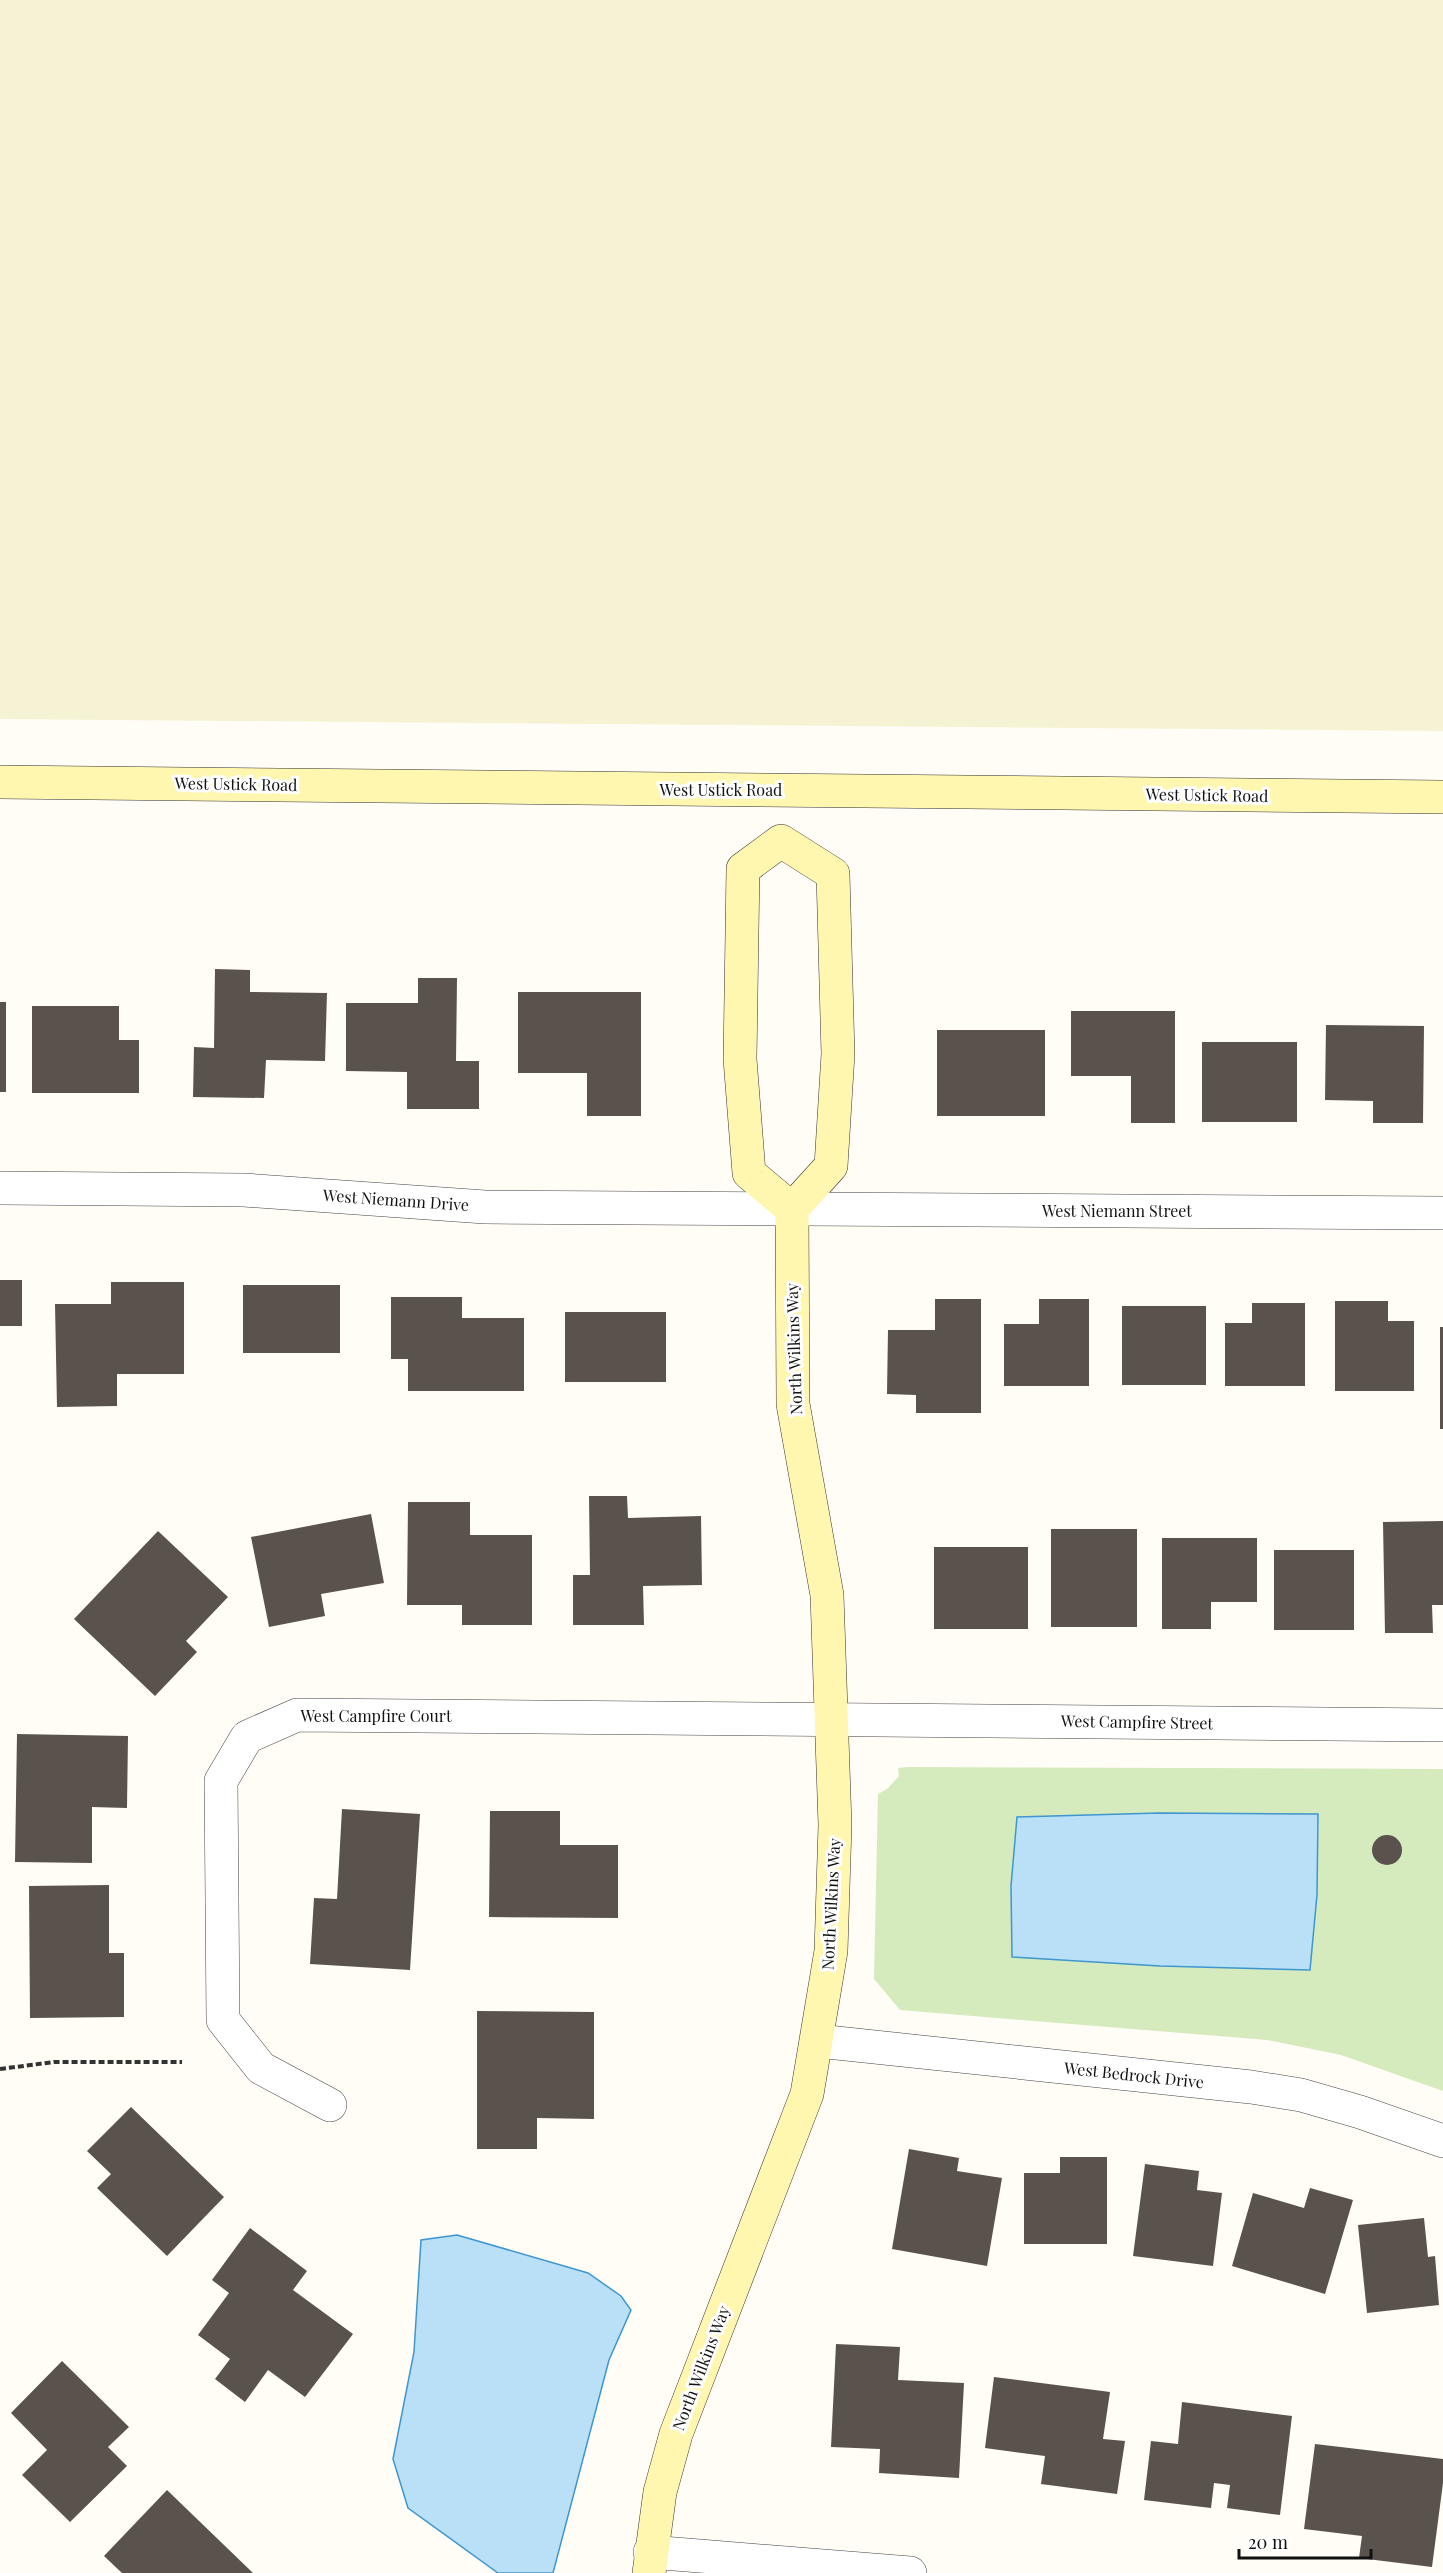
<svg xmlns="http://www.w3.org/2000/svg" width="1443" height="2573" font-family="'Playfair Display',serif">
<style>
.farmland{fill:#f6f3d4}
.green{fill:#d5ebbd}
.water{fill:#b9e0f7;stroke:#3f96cf;stroke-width:1.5}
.building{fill:#5a524d}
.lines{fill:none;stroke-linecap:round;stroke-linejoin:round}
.street-casing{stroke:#444;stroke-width:34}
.secondary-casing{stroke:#333;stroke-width:34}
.path{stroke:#333;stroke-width:4;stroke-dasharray:6 3;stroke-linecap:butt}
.street{stroke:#fff;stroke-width:33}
.secondary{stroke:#fff6b0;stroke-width:33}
.labels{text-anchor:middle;stroke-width:6;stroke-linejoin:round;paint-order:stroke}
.street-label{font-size:16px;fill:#111;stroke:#fff}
</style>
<rect width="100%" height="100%" fill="#fffdf5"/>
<path class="farmland" d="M 0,0 L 1443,0 L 1443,731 L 0,719 Z"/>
<path class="green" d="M 908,1767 L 1443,1769 L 1443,2091 L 1341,2055 L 1267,2040 L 900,2010 L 874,1979 L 878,1794 L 887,1789 L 899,1776 L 898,1768 Z"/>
<g class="water">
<path d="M 1159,1813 L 1318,1814 L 1317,1895 L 1310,1970 L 1160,1966 L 1012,1957 L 1011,1886 L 1017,1817 Z"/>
<path d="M 457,2235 L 588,2273 L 621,2296 L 631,2310 L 609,2360 L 553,2573 L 498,2573 L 408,2508 L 393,2459 L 414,2352 L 421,2240 Z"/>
</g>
<g class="building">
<path d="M 215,969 L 250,970 L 250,992 L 327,993 L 325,1061 L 266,1060 L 264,1098 L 193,1097 L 194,1047 L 214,1048 Z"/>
<path d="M 418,978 L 457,978 L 456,1061 L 479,1061 L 479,1109 L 407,1109 L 407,1072 L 346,1071 L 346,1003 L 418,1003 Z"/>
<path d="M 518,992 L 641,992 L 641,1116 L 587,1116 L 587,1073 L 518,1073 Z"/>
<rect x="0" y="1002" width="6" height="90"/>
<path d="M 32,1006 L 119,1006 L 119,1040 L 139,1040 L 139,1093 L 32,1093 Z"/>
<path d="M 1071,1011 L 1175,1011 L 1175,1123 L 1131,1123 L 1131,1076 L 1071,1076 Z"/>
<path d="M 1326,1025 L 1424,1026 L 1423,1123 L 1373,1123 L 1373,1101 L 1325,1100 Z"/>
<rect x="937" y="1030" width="108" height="86"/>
<rect x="1202" y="1042" width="95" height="80"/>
<rect x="0" y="1280" width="22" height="46"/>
<path d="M 111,1282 L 184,1282 L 184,1374 L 117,1374 L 117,1406 L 57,1407 L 55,1304 L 111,1304 Z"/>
<rect x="243" y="1285" width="97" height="68"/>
<path d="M 391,1297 L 462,1297 L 462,1318 L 524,1318 L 524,1391 L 408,1391 L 408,1359 L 391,1359 Z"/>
<path d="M 935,1299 L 981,1299 L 981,1413 L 916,1413 L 916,1395 L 887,1394 L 888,1330 L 935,1330 Z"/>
<path d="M 1039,1299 L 1089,1299 L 1089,1386 L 1004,1386 L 1004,1324 L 1039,1324 Z"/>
<path d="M 1335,1301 L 1388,1301 L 1388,1321 L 1414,1321 L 1414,1391 L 1335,1391 Z"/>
<path d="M 1252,1303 L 1305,1303 L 1305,1386 L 1225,1386 L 1225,1323 L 1252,1323 Z"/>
<rect x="1122" y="1306" width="84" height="79"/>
<rect x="565" y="1312" width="101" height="70"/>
<rect x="1440" y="1327" width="3" height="102"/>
<path d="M 589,1496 L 627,1496 L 628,1518 L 701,1516 L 702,1585 L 643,1586 L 644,1625 L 573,1625 L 573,1575 L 590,1575 Z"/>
<path d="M 408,1502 L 470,1502 L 470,1535 L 532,1535 L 532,1625 L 462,1625 L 462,1605 L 407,1605 Z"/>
<path d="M 371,1514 L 384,1583 L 321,1594 L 325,1616 L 269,1627 L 251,1537 Z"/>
<path d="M 1443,1521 L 1443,1605 L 1432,1605 L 1433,1633 L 1385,1633 L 1383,1522 Z"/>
<rect x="1051" y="1529" width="86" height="98"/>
<path d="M 158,1531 L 228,1597 L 186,1641 L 197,1652 L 155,1696 L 74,1619 Z"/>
<path d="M 1162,1538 L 1257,1538 L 1257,1602 L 1211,1602 L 1211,1629 L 1162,1629 Z"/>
<rect x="934" y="1547" width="94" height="82"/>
<rect x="1274" y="1550" width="80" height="80"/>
<path d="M 17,1734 L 128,1736 L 127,1808 L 92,1807 L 92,1863 L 15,1862 Z"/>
<path d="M 342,1809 L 420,1814 L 410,1970 L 310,1964 L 314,1898 L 337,1899 Z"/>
<path d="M 490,1811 L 560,1811 L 560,1845 L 618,1845 L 618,1918 L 489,1917 Z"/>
<circle cx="1387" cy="1850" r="15"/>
<path d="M 109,1885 L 109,1953 L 124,1953 L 124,2017 L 30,2018 L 29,1886 Z"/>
<path d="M 477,2011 L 594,2012 L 594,2119 L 537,2118 L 537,2149 L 477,2149 Z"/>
<path d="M 131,2107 L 224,2197 L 167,2256 L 97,2188 L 111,2174 L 87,2151 Z"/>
<path d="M 909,2149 L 959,2158 L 957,2171 L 1002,2178 L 987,2266 L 892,2249 Z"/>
<path d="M 1060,2157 L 1107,2157 L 1107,2244 L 1024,2244 L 1024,2173 L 1060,2173 Z"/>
<path d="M 1145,2164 L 1199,2171 L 1197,2190 L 1222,2193 L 1213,2266 L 1133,2256 Z"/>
<path d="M 1310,2188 L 1353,2200 L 1325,2294 L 1232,2266 L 1253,2193 L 1304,2208 Z"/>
<path d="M 1424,2218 L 1428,2257 L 1435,2256 L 1439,2305 L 1367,2313 L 1358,2225 Z"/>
<path d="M 250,2228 L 307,2271 L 293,2290 L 353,2334 L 305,2397 L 268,2370 L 245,2402 L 215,2379 L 230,2359 L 198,2335 L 229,2293 L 212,2280 Z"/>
<path d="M 836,2344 L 900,2347 L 898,2380 L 964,2383 L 959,2478 L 879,2473 L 880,2449 L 831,2447 Z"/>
<path d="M 62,2361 L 129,2427 L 108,2447 L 127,2466 L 70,2522 L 22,2475 L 47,2450 L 11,2413 Z"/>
<path d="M 994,2377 L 1110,2392 L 1103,2439 L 1125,2441 L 1117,2494 L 1041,2484 L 1045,2456 L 985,2448 Z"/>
<path d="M 1182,2402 L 1292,2416 L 1280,2515 L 1227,2508 L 1230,2485 L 1214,2483 L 1211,2508 L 1144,2500 L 1151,2441 L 1178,2444 Z"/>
<path d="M 1315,2444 L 1443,2459 L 1443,2483 L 1432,2567 L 1359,2558 L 1362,2536 L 1304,2529 Z"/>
<path d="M 167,2490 L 253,2573 L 122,2573 L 104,2556 Z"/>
</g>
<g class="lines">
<g class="street-casing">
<g id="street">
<path d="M 0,1188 L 244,1190 L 485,1207 L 1443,1213"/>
<path d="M 818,2041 L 1251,2087 L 1301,2095 L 1360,2112 L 1443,2141"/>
<path d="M 330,2105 L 261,2068 L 223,2020 L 221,1781 L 247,1737 L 297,1715 L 1443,1725"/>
<path d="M 650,2552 L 910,2573"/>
</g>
</g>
<g class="secondary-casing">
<g id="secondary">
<path d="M 0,782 L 1443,797"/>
<path d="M 781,841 L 833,874 L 838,1054 L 831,1166 L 792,1209 L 749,1173 L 740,1059 L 743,869 Z"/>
<path d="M 649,2573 L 660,2492 L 676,2434 L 807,2094 L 831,1951 L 835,1825 L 827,1595 L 793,1404 L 792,1209"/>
</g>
</g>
<path class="path" d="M 0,2069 L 54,2062 L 182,2062"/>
<use href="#street" class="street"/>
<use href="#secondary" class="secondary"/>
</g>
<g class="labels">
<g class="street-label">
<text transform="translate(236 784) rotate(1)" y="6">West Ustick Road</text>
<text x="721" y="796">West Ustick Road</text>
<text transform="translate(1207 795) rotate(1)" y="6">West Ustick Road</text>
<text transform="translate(396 1200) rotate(4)" y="6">West Niemann Drive</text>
<text x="1117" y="1217">West Niemann Street</text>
<text transform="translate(794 1349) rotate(-92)" y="6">North Wilkins Way</text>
<text x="376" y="1722">West Campfire Court</text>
<text transform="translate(1137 1722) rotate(1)" y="6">West Campfire Street</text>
<text transform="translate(831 1904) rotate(-87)" y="6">North Wilkins Way</text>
<text transform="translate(1134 2075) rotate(6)" y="6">West Bedrock Drive</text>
<text transform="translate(701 2368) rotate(-69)" y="6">North Wilkins Way</text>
</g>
</g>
<path d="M1239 2549v9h132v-9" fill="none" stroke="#111111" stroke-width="3"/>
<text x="1248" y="2549" font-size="18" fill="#111111" stroke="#ffffff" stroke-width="4.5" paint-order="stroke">20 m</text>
</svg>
